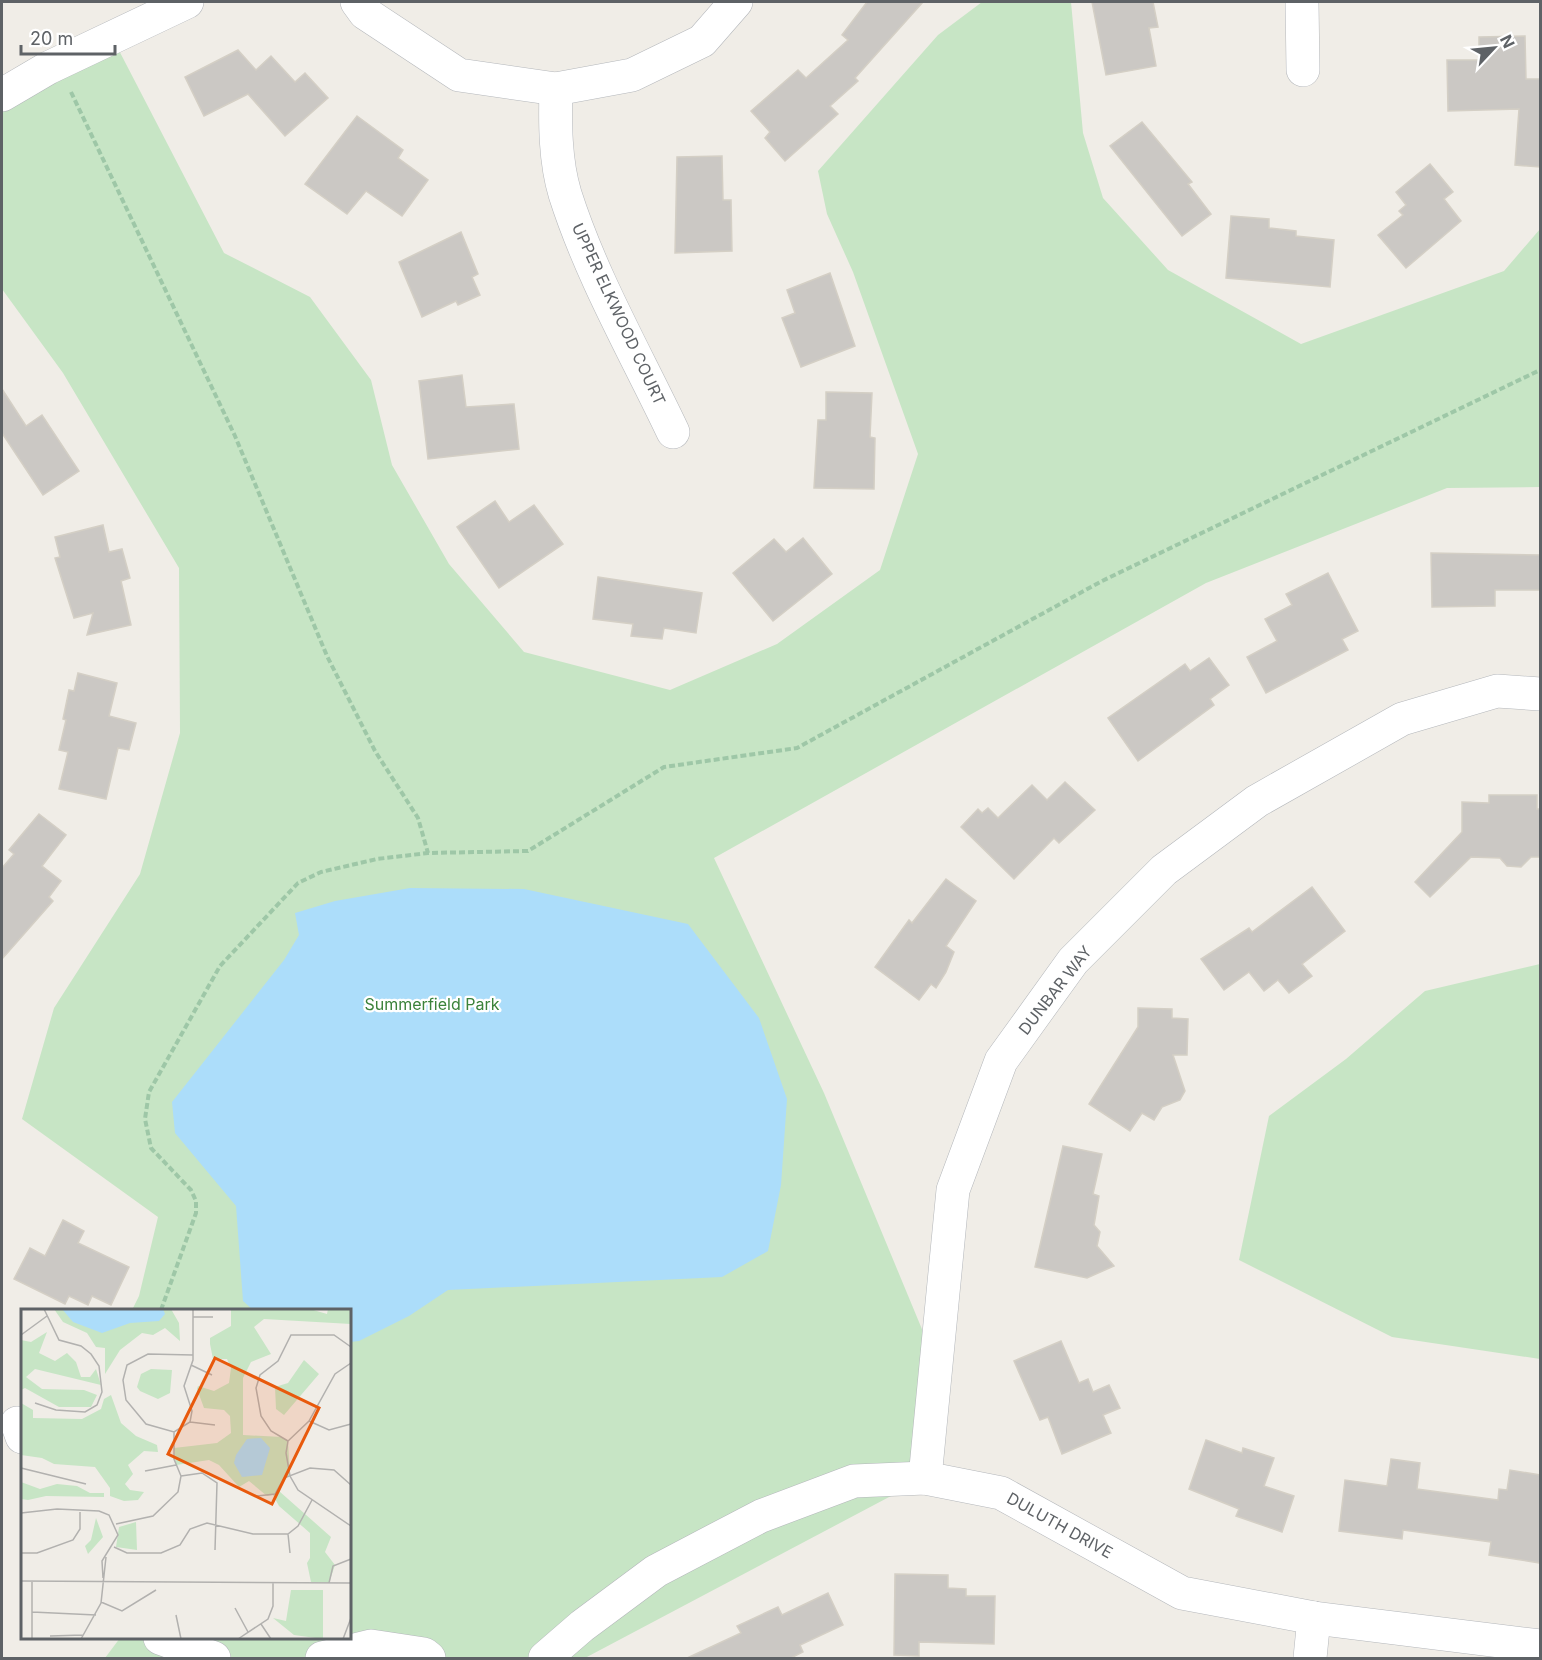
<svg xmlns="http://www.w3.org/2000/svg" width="1542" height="1660" font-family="Inter,sans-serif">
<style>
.green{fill:#c7e5c5}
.water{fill:#acddfa}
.building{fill:#cbc8c4;stroke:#d4cfc5;stroke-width:1.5}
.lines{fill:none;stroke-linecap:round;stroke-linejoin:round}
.minor-casing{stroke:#b4b7bb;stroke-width:34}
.path{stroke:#9ec7a7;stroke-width:4;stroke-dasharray:6 3;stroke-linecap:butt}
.minor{stroke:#fff;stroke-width:33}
.labels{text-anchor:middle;stroke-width:4.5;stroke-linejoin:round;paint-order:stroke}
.street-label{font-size:16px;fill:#5e6266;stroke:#fff}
.park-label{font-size:16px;fill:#3b823a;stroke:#fff}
.inset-road{fill:none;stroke:#b2b1af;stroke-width:1.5}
.view{fill:#e8590c;fill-opacity:0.15;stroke:#e8590c;stroke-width:3}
.inset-edge{fill:none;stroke:#5e6266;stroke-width:3}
</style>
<rect width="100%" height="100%" fill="#f0ede7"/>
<g class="green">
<path d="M 982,2 L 1071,2 L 1083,133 L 1103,198 L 1168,270 L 1301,344 L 1504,271 L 1540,229 L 1540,487 L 1447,488 L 1206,583 L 714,858 L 824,1093 L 936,1363 L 925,1478 L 585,1658 L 105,1658 L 120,1638 L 350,1638 L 350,1310 L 132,1310 L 139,1296 L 158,1217 L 22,1119 L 54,1008 L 140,874 L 180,733 L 179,568 L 63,373 L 2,289 L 2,95 L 112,37 L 224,253 L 310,297 L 371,380 L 392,465 L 449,564 L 524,652 L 670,690 L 777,644 L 880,570 L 918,454 L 853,272 L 827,214 L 818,171 L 938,35 Z"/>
<path d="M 1540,964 L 1540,1359 L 1392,1337 L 1239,1260 L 1269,1116 L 1346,1059 L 1425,991 Z"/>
</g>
<path class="water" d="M 410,888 L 524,889 L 688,924 L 759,1018 L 787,1099 L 781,1185 L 768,1251 L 722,1277 L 448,1290 L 409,1316 L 359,1341 L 350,1342 L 350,1310 L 253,1310 L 243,1301 L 236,1206 L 175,1133 L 172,1102 L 284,960 L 299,935 L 295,913 L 335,901 Z"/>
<g class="building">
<path d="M 867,2 L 923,2 L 855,78 L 858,81 L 830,106 L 838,114 L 785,161 L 765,138 L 770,132 L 751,111 L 798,70 L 806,78 L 848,40 L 842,35 Z"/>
<path d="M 1092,2 L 1153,2 L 1158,27 L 1149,28 L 1156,66 L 1106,75 Z"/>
<path d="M 1525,36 L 1526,79 L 1540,79 L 1540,167 L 1515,165 L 1519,109 L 1448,111 L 1447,60 L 1479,60 L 1479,37 Z"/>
<path d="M 238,50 L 256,70 L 271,56 L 295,82 L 305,73 L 328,98 L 285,136 L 248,94 L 204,116 L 185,77 Z"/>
<path d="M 357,116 L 403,150 L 398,158 L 428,180 L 402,216 L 366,191 L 347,214 L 305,184 Z"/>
<path d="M 1142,122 L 1192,182 L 1188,184 L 1211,214 L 1182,236 L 1110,146 Z"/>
<path d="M 722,156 L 723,200 L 731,200 L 732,251 L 675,253 L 677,157 Z"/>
<path d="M 1430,164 L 1453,192 L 1444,199 L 1461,221 L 1406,268 L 1378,235 L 1403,215 L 1399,211 L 1406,205 L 1396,192 Z"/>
<path d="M 1231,216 L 1269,219 L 1269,228 L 1296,231 L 1296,236 L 1334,240 L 1330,287 L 1226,278 Z"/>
<path d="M 461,232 L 478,274 L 472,277 L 480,295 L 458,305 L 456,301 L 422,317 L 399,262 Z"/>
<path d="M 830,273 L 855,346 L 801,367 L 782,318 L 795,313 L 787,290 Z"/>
<path d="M 462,375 L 466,407 L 514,404 L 519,449 L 428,459 L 419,381 Z"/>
<path d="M 2,389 L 26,426 L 42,415 L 79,471 L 43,495 L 2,433 Z"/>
<path d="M 826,392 L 872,393 L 870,437 L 875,438 L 874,489 L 814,488 L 818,420 L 826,420 Z"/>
<path d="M 495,501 L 509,522 L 534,505 L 563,544 L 499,588 L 457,527 Z"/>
<path d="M 103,525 L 109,552 L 122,549 L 130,578 L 121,581 L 131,625 L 87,635 L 93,613 L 74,618 L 55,558 L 60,557 L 55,537 Z"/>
<path d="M 803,538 L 832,574 L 773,621 L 733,573 L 774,539 L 786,552 Z"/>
<path d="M 1431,553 L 1540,555 L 1540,590 L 1495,590 L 1495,606 L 1432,607 Z"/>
<path d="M 1328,573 L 1358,631 L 1342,639 L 1348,650 L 1266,693 L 1247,657 L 1277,641 L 1265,619 L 1292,605 L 1286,594 Z"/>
<path d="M 598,577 L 702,593 L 696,633 L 664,628 L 662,639 L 631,636 L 633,624 L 593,619 Z"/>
<path d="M 1209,658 L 1229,685 L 1210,699 L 1214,705 L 1138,761 L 1108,718 L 1185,664 L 1190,671 Z"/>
<path d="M 78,673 L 117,683 L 109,716 L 136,723 L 129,750 L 118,748 L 106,799 L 59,789 L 68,752 L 59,750 L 66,720 L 63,719 L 69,690 L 74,691 Z"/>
<path d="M 1065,782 L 1095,810 L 1059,843 L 1054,838 L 1014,879 L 961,827 L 978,809 L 982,813 L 988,808 L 998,818 L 1032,785 L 1047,800 Z"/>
<path d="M 1489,795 L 1537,795 L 1537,809 L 1540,809 L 1540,857 L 1531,857 L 1521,867 L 1507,866 L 1500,858 L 1471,857 L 1430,897 L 1415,882 L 1462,832 L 1462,802 L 1489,803 Z"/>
<path d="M 39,814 L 66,835 L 42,866 L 61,881 L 49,897 L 53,901 L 2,959 L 2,868 L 14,854 L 9,850 Z"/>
<path d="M 946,879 L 976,901 L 946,946 L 954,952 L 946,972 L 936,988 L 931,984 L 919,1000 L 875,967 L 909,920 L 912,923 Z"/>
<path d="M 1312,887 L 1345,931 L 1302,964 L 1312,976 L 1289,993 L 1278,980 L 1264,991 L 1249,972 L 1224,990 L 1201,959 L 1249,928 L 1252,932 Z"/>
<path d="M 1138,1008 L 1172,1009 L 1172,1018 L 1188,1019 L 1187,1055 L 1173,1055 L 1185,1091 L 1180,1100 L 1162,1107 L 1154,1120 L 1142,1113 L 1130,1131 L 1089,1104 L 1138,1027 Z"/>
<path d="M 1063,1146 L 1102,1154 L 1093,1194 L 1099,1196 L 1094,1225 L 1100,1232 L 1097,1246 L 1114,1266 L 1087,1278 L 1035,1267 Z"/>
<path d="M 63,1220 L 84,1231 L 78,1243 L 129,1267 L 111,1305 L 92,1296 L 88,1305 L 69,1296 L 65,1304 L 14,1279 L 30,1248 L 45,1256 Z"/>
<path d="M 1061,1341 L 1079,1383 L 1088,1379 L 1093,1392 L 1109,1385 L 1120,1408 L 1103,1415 L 1111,1433 L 1062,1454 L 1048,1417 L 1040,1420 L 1014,1361 Z"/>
<path d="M 1206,1440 L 1242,1453 L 1243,1448 L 1274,1458 L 1264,1486 L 1294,1496 L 1282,1532 L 1236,1516 L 1239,1509 L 1189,1489 Z"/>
<path d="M 1391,1459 L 1420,1463 L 1417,1489 L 1498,1500 L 1499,1489 L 1507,1490 L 1510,1470 L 1540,1475 L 1540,1563 L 1489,1555 L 1491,1542 L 1403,1530 L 1402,1539 L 1339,1531 L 1345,1480 L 1387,1486 Z"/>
<path d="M 895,1574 L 948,1575 L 948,1588 L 966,1589 L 966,1596 L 995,1596 L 994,1644 L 919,1642 L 919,1656 L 894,1655 Z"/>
<path d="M 828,1593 L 843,1625 L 800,1645 L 803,1652 L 789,1659 L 685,1659 L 741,1633 L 737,1626 L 778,1607 L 782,1615 Z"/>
</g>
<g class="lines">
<g class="minor-casing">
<g id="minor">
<path d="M 357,2 L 365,13 L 459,75 L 556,89 L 632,75 L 702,41 L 736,2"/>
<path d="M 1302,2 L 1303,70"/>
<path d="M 556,89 C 555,123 555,161 565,194 C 591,276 636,354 673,432"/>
<path d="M 2,95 L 48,68 L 187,2"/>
<path d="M 17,1423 L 22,1437"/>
<path d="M 925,1478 L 953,1190 L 1001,1061 L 1073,961 L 1164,870 L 1257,801 L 1402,719 L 1497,691 L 1540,694"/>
<path d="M 160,1638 L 214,1658"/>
<path d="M 322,1658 L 371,1646 L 424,1654 L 429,1658"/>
<path d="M 545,1658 L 582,1626 L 656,1571 L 761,1516 L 854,1481 L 925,1478 L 1001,1493 L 1182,1593 L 1314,1618 L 1540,1646"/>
<path d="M 1310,1658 L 1314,1618"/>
</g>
</g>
<g class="path">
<path d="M 71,92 L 235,436 L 327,656 L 375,751 L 418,818 L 428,853"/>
<path d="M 161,1310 L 196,1213 L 196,1201 L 191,1190 L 151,1148 L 145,1119 L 149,1092 L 220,966 L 298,883 L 321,872 L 377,859 L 428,853 L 528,851 L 664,767 L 797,748 L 1102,581 L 1540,370"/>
</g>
<use href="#minor" class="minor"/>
</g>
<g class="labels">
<g class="street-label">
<text transform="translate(619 314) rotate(65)" y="6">UPPER ELKWOOD COURT</text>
<text transform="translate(1055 990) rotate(-52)" y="6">DUNBAR WAY</text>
<text transform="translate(1060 1525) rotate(29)" y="6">DULUTH DRIVE</text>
</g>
<g class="park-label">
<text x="432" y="1010">Summerfield Park</text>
</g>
</g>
<g transform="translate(21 1309)">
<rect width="330" height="330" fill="#f0ede7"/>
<path d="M 33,0 L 150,0 L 158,14 L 159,32 L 144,19 L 132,26 L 121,24 L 99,41 L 84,65 L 84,39 L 75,38 L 66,24 L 42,13 ZM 210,0 L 289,0 L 306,5 L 307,0 L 330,0 L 330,15 L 243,10 L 233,18 L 250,45 L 230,53 L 222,69 L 222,126 L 261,128 L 267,132 L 269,167 L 263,169 L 258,182 L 310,228 L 304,243 L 314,256 L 308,274 L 290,273 L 286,254 L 289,249 L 289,224 L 258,197 L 252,186 L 246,187 L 228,172 L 218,178 L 198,156 L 188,151 L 155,156 L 153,139 L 196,134 L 210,124 L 209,107 L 203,101 L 183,99 L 176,80 L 177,77 L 193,82 L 208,74 L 210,59 L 206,50 L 192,50 L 189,35 L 189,29 L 210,17 ZM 26,23 L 18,44 L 34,52 L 46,44 L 55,53 L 60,68 L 69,68 L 75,60 L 80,76 L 14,60 L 5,68 L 21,80 L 63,81 L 76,86 L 70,98 L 38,98 L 4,79 L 0,81 L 0,31 L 10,33 ZM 283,51 L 298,65 L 263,106 L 255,100 L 254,78 L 267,74 ZM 130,60 L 151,61 L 149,84 L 137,90 L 119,82 L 116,78 L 120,65 ZM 90,86 L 100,114 L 115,127 L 136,136 L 137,143 L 123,142 L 107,156 L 112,165 L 104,175 L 109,181 L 123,183 L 117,191 L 103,192 L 89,187 L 89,179 L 74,158 L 33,155 L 21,149 L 0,146 L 0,94 L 12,101 L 12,109 L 61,110 L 80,100 L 83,90 ZM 0,173 L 19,180 L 36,175 L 56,177 L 69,184 L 83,184 L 83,188 L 25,187 L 7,191 L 0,190 ZM 75,209 L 82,228 L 67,245 L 64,237 L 70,231 ZM 115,213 L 116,241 L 95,238 L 98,218 ZM 270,281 L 302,281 L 302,330 L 273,326 L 252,309 L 265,312 Z" fill="#c7e5c5"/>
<path d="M 41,0 L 142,0 L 144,5 L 138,12 L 109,14 L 81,24 L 52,13 ZM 240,129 L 249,139 L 241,166 L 221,168 L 213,154 L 215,146 L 226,130 Z" fill="#acddfa"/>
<path class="inset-road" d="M 172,8 L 192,8M 0,26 L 26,7M 172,46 L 127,45 L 106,56 L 102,71 L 105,91 L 125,115 L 153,123 L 169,113 L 171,102 L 163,77 L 172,51 L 172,0M 330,54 L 314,65 L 288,112 L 267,132 L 265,144 L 269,167 L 277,181 L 330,217M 170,56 L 191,66M 14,94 L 35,101 L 64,103 L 76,96 L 81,83 L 78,57 L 70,45 L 60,37 L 38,31 L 23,0M 288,112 L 308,121 L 330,115M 169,113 L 194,116M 267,132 L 250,122 L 240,107 L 235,79 L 239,66 L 257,52 L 270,26 L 313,26 L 330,38M 0,159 L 65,175M 124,162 L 155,156M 160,167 L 181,164 L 196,174 L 194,241M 236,187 L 254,185 L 263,169 L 289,159 L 313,161 L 330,176M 0,204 L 36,200 L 78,202 L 88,206 L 97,226 L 81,252 L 82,269M 95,215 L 132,207 L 157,183 L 160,167 L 153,150 L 153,123M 267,225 L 269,244M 93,238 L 106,244 L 140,244 L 159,236 L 169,220 L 186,214 L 232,225 L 267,225 L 277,217 L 291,191M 0,244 L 16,244 L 52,231 L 59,220 L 59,203M 0,272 L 330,274M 308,274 L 312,257 L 330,250M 80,293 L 101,302 L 135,281M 214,299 L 227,323M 11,303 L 75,306M 155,306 L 160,330M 240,315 L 250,330M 29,327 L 62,326M 11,330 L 11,272M 60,330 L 80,294 L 85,248M 217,330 L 247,310 L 252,297 L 252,273M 322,330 L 330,309"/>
<path class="view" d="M 194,49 L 298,99 L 251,195 L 147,145 Z"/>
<rect width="330" height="330" class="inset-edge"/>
</g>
<rect width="1542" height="1660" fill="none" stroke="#5e6266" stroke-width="6"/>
<g transform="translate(1494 48) rotate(64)" stroke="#ffffff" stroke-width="4.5" paint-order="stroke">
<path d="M0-4.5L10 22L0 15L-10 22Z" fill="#5e6266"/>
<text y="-9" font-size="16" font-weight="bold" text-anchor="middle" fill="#5e6266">N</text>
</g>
<path d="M21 45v9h94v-9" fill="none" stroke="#5e6266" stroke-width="3"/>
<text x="30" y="45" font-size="18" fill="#5e6266" stroke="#ffffff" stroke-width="4.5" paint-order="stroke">20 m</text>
</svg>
